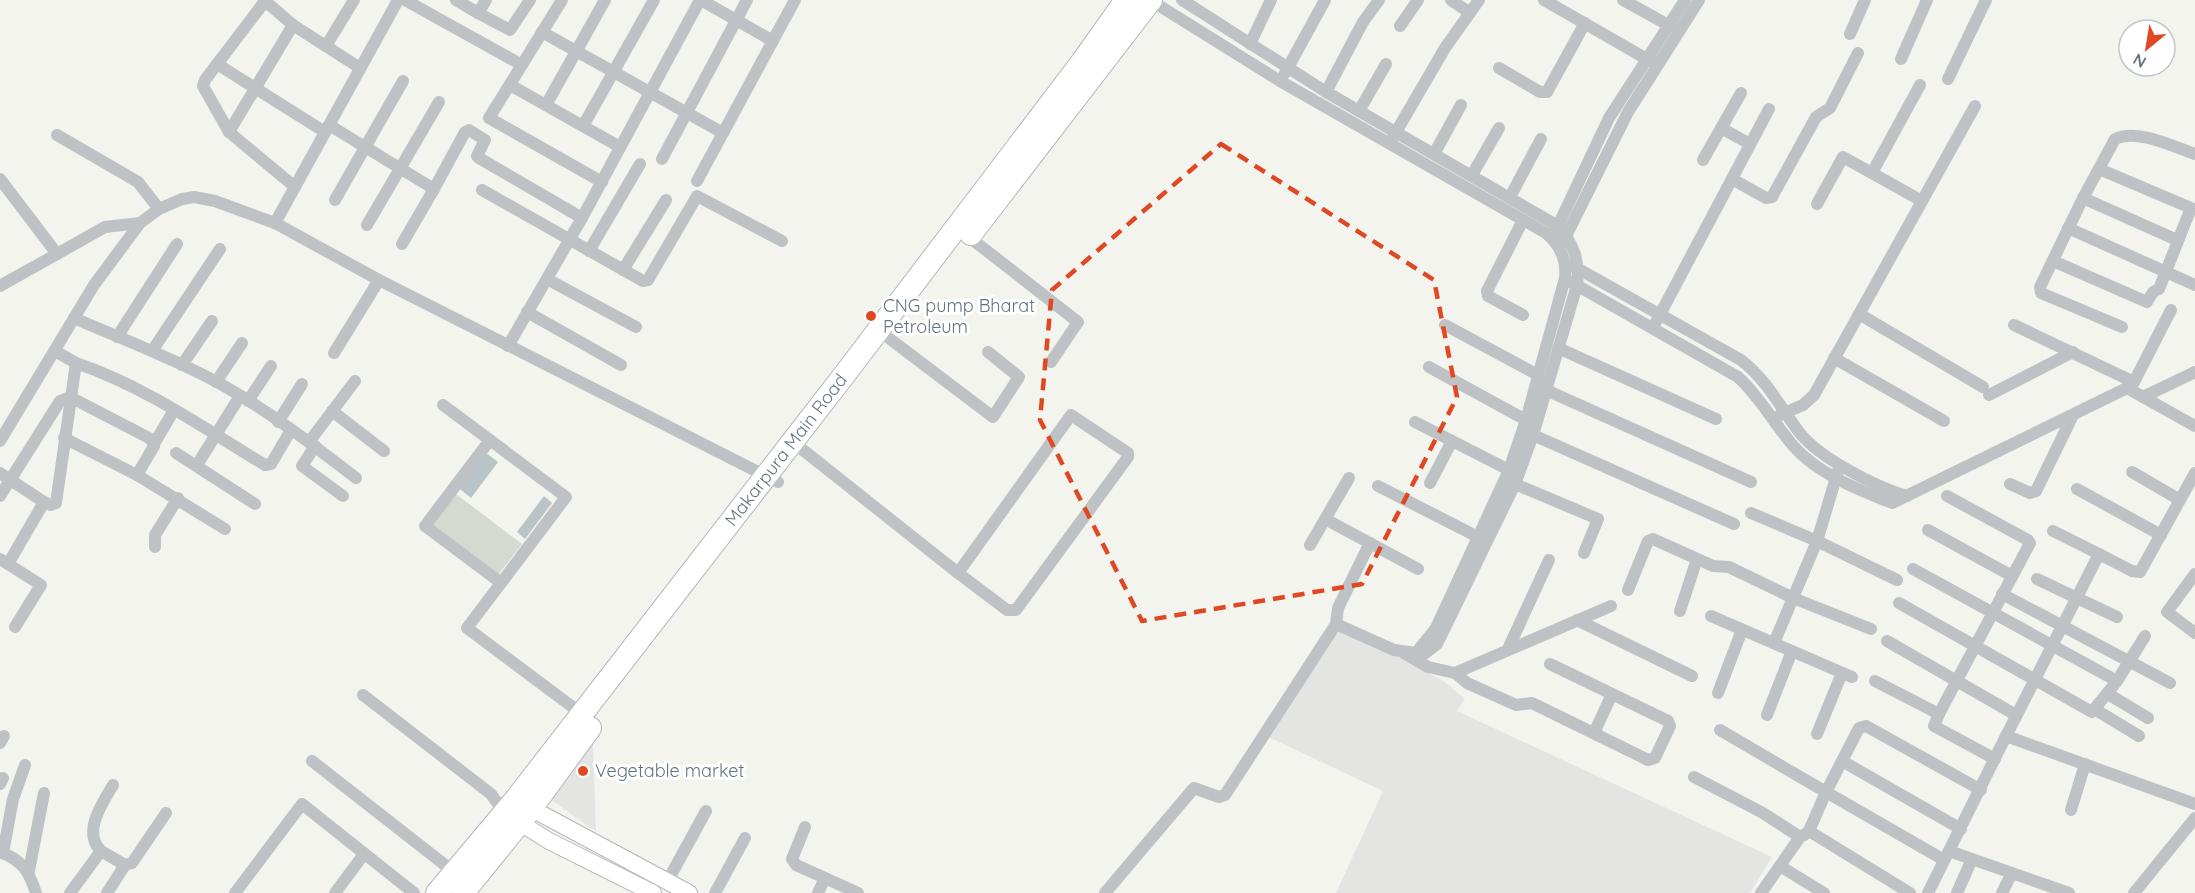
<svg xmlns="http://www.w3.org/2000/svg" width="2195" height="893" font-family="Quicksand,sans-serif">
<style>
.built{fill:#e4e5e3}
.green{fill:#d5dad1}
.water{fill:#b9c4c9}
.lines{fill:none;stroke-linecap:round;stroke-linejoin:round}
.secondary-casing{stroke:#b1b6ba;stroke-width:18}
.highway-casing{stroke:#b3b6b9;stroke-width:24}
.street{stroke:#bec2c5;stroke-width:12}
.secondary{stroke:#fff;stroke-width:16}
.highway{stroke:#fff;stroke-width:22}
.marked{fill:none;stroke:#e04823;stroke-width:4.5;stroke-dasharray:12 8;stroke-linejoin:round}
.poi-dot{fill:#e04823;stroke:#fff;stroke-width:2}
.labels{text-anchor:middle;stroke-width:6;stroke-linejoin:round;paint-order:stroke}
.poi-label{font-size:18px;fill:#637480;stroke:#fff;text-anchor:start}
.street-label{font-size:18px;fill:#637480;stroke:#fff}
</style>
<rect width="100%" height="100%" fill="#f4f4ef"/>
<g class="built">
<path d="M 1335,628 L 1347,629 L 1445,682 L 1465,699 L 1457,711 L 1772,857 L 1750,893 L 1336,893 L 1383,791 L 1264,735 Z"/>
<path d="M 593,742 L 596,832 L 550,799 Z"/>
</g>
<path class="green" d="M 456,494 L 522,544 L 498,575 L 432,525 Z"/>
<g class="water">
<path d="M 486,453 L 498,462 L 471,498 L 460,489 Z"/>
<path d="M 544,496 L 552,503 L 525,539 L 517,532 Z"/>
</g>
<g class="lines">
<g class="secondary-casing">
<g id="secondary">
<path d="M 521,803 L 689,893"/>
<path d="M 511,817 L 549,841 L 653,893"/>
</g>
</g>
<g class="highway-casing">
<g id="highway">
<path d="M 971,234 L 1151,0"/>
<path id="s1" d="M 437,893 L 516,799 L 848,370 L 1082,62 L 1126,0"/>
<path d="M 463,893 L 530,810 L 590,728"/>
</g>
</g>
<g class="street">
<path d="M 264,0 L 293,25 L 360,68"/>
<path d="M 405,0 L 522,65"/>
<path d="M 456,0 L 478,13 L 486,0"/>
<path d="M 562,0 L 489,118 L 602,182"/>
<path d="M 701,0 L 773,41"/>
<path d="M 1150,0 L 1280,81 L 1546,233 C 1560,245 1567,260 1565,278 L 1526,420 L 1509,470 L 1436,628 L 1416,653"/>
<path d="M 1451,0 L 1470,13"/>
<path d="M 1544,0 L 1652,62"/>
<path d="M 1623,0 L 1670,26"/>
<path d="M 265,1 L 205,80 L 203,86 L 229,132 L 295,187"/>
<path d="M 478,13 L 510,30 L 530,0"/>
<path d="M 1400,26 L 1418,0"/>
<path d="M 542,32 L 723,133"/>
<path d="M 1850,34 L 1865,0"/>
<path d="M 1250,44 L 1271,0"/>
<path d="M 326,46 L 354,0"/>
<path d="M 1901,59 L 1927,0"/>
<path d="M 217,64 L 325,132"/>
<path d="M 1499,68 L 1540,92 L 1547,92 L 1585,23"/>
<path d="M 1285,73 L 1325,0"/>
<path d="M 1948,79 L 1986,0"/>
<path d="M 510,85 L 620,147"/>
<path d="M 1326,92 L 1363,22 L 1379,0"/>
<path d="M 546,105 L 605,0"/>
<path d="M 1359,111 L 1386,64"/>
<path d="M 329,125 L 434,189 L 402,244"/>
<path d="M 583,126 L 654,0"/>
<path d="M 1721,128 L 1750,144"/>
<path d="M 229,132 L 293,25"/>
<path d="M 57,135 L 138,182 L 159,209"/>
<path d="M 1392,139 L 1445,48 L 1479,0"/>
<path d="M 1434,154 L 1461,105"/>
<path d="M 662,159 L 747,0"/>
<path d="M 1703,160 L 1741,93"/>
<path d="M 1872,173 L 1920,85"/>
<path d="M 1472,175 L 1499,128"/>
<path d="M 0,179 L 57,254"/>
<path d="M 1732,179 L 1766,198 L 1772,197 L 1816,117 L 1830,108 L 1858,53"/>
<path d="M 697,181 L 795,0"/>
<path d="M 434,189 L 465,132 L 469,130 L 485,140 L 477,156 L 479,158 L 582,218"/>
<path d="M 482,190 L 643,281 L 648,280 L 697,196 L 782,241"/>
<path d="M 1510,197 L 1541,139"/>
<path d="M 2083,198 L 2177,240"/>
<path d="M 335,200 L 403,81"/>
<path d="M 1817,204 L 1843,157 L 1922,201"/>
<path d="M 1523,220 L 1487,291 L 1488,296 L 1523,315"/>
<path d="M 275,223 L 398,0"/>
<path d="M 367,225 L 439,102"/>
<path d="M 2068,228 L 2195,285"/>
<path d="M 1555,232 L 1609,118 L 1685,0"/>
<path d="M 969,237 L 1078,322 L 1051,362"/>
<path d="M 1563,242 L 1628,112 L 1699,0"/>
<path d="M 589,251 L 640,164"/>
<path d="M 2053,261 L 2147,302 L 2153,292 L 2159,289 L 2191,208 L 2099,169"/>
<path d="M 1573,266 L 1741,360 C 1766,379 1781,408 1799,432 C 1819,458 1876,487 1907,496"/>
<path d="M 623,270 L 666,200"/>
<path d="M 547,279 L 636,327"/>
<path d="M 1571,282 L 1738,377 C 1759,396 1772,420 1790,442 C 1814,472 1856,489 1892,503 L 2127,388 L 2134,382 L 2014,325"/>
<path d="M 0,286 L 105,227 L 140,223"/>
<path d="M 527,312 L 621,365"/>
<path d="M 1859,314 L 1983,387"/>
<path d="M 74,318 C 122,339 171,357 217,382 C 266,409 312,444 356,478"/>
<path d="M 1656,322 L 1769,109"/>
<path d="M 1445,325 L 1538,375"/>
<path d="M 2122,327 L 2041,293 L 2040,287 L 2083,198 L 2115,139 C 2137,128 2174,147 2195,154"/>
<path d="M 117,337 L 177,244"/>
<path d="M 890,339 L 993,417 L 1019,377 L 988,352"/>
<path d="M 508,346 L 582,218 L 700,0"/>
<path d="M 1558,348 L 1716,419"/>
<path d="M 152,351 L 220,249"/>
<path d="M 334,353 L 379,280"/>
<path d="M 1834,358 L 1944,421"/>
<path d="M 76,363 C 144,386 204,428 265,465 L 271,464 L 291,430"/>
<path d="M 182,365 L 212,321"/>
<path d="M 1429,367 L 1526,420"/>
<path d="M 216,382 L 242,343"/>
<path d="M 2134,382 L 2171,310"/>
<path d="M 2127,388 L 2195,426"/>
<path d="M 1546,390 L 1751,482"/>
<path d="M 1989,395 L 2073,352"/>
<path d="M 2143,397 L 2195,372"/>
<path d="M 248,401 L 271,366"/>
<path d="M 443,405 L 566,497 L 467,628 L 582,714"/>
<path d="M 332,411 L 384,451"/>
<path d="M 1780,415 L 1803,405 L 1814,395 L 1975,106"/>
<path d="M 278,422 L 302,384"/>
<path d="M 1415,422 L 1509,470"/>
<path d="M 1533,435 L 1734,524"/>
<path d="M 64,438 L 137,475 L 225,529"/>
<path d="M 490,440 L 425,526 L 501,583"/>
<path d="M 0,441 L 94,285 L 140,223 L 159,209 L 182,199 L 194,197 L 215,201 L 275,223 L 379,280 L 778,482"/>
<path d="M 309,442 L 355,381"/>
<path d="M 154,444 L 174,410"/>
<path d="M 315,446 L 302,466 L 343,496"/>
<path d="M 803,450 L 958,573 L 1071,415 L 1128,453 L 1128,457 L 1016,610 L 1007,610 L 958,573"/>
<path d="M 176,453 L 255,504"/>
<path d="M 197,465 L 240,396"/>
<path d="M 2132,472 L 2180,500"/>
<path d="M 0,473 L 44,502 L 51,505 L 56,503 L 76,363 L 55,351"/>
<path d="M 1430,483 L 1452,441"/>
<path d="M 1515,484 L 1598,519 L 1584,553"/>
<path d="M 2010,484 L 2030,493 L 2036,491 L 2073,415"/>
<path d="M 1378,486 L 1484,540"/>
<path d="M 2077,489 L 2161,535"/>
<path d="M 0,496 L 60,401 L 70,397 L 151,439 L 154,446 L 137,475"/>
<path d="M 1751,513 L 1817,541 L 1897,580"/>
<path d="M 1327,520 L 1418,569"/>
<path d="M 1928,530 L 2012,576"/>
<path d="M 2053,531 L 2099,554"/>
<path d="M 1310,545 L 1349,478"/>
<path d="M 155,547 L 155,535 L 178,498"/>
<path d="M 0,559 L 41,585 L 15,627"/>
<path d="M 8,564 L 44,502"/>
<path d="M 2195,574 L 2167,612 L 2195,633"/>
<path d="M 2037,579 L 2117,617"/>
<path d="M 1628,590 L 1648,541 L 1653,539 L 1713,566 L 1729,567 L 1793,598 L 1871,629"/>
<path d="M 2002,594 L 2170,683"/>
<path d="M 1899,603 L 2092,712 L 2117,681 L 1913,569"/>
<path d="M 1680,611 L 1697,559"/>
<path d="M 1711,616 L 1852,677"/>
<path d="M 1577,620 L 1692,676"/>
<path d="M 1336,624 L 1338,608 L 1370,543"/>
<path d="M 1887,641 L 2016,715"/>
<path d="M 1774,643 L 1817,541 L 1838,471"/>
<path d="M 1508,649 L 1549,560"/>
<path d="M 1404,653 L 1428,667 L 1455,673 L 1611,606"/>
<path d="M 1455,673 L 1467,683 L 1516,705 L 1532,703 L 1648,760 L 1655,758 L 1670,726 L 1668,721 L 1550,664"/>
<path d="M 1875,681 L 1939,714 L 1934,726 L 1995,759"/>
<path d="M 2117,681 L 2145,636"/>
<path d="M 1718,693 L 1742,630"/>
<path d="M 2108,694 L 2148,718"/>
<path d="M 363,695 L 491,794 L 504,812"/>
<path d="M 2096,710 L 2139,736"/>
<path d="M 1939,714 L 2030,543 L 2028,540 L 1947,496"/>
<path d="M 1767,715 L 1792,651"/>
<path d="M 1720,730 L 1826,792 L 1859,728 L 1866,726 L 1981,790"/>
<path d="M 1595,731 L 1612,694"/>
<path d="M 1817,734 L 1842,673"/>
<path d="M 2006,736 L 2099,554 L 2132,571 L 2140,572 L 2195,473"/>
<path d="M 0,743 L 4,736"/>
<path d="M 312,761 L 454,872"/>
<path d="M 1842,761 L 1961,829"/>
<path d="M 1694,777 L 1763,813 L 1800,837 L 1761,893"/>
<path d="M 0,784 L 3,778"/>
<path d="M 2071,810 L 2085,764"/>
<path d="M 805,827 L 792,859 L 796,865 L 825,878 L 818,893"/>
<path d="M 1809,831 L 1826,792 L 1944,860"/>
<path d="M 1804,835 L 1809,831 L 1910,893"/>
<path d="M 101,851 C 82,832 102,804 113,785"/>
<path d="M 1949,851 L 2069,893"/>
<path d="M 0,852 C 22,860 29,871 36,893"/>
<path d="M 3,853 L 13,799 L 25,765"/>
<path d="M 1780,866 L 1824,893"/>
<path d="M 29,871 L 44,793"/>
<path d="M 825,878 L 858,893"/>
<path d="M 667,882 L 706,811"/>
<path d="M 70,893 L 101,851 L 125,865 L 132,863 L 166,813"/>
<path d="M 107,893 L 125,865"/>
<path d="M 235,893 L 302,804 L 414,893"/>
<path d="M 335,893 L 364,854"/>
<path d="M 715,893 L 745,838"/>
<path d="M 1105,893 L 1194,788 L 1219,797 L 1225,795 L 1336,624 L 1394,650 L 1424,654 L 1437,644 L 1515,484 L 1533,435 L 1577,285 C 1580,262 1574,244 1558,226 L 1326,92 L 1182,0"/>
<path d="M 1928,893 L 2006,736 L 2195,804"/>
<path d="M 1957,893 L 1972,859"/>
<path d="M 2002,893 L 2012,873"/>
<path d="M 2134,893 L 2195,818"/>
</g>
<use href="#secondary" class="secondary"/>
<use href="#highway" class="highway"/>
</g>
<path class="marked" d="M 1221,144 L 1434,280 L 1457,397 L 1362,584 L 1142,621 L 1040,420 L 1052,290 Z"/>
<g class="poi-dot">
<circle cx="871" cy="316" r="6"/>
<circle cx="583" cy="771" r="6"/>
</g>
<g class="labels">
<g class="poi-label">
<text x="883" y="312">CNG pump Bharat<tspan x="883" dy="21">Petroleum</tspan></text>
<text x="595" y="777">Vegetable market</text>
</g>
<g class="street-label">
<text dy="6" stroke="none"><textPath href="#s1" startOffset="564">Makarpura Main Road</textPath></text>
</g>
</g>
<g transform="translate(2147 48) rotate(210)"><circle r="28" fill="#ffffff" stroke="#c1c7cc" stroke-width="1.5"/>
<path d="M0-4.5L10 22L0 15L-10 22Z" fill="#e04823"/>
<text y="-9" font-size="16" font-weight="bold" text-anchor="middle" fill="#637480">N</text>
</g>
</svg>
